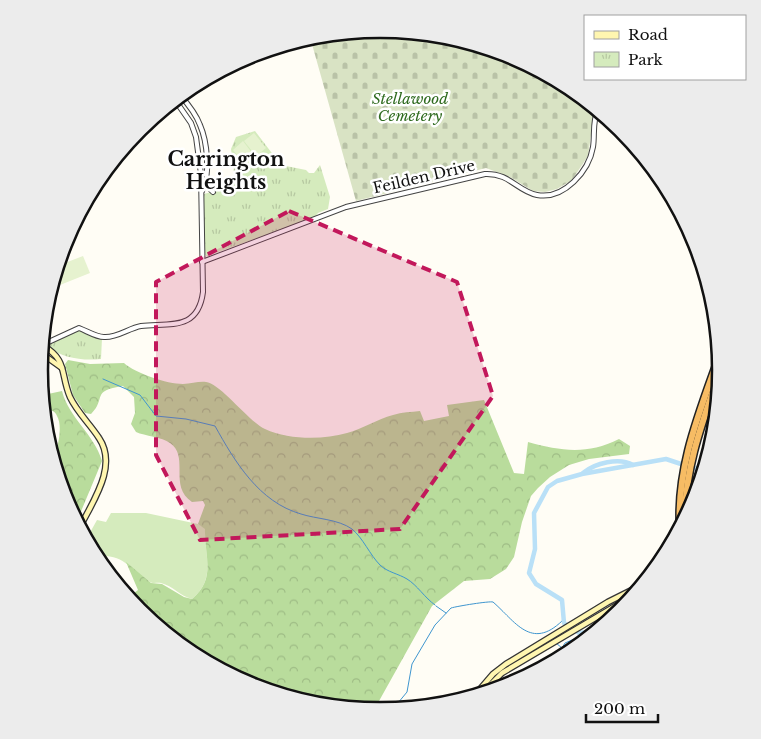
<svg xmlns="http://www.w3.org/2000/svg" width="761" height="739" font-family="'Libre Baskerville',serif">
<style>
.grass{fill:#d5ebbd}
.forest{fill:url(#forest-crowns)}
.cemetery{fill:url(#cemetery-stones)}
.park{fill:url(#park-tufts)}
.pitch{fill:#e6f2cf}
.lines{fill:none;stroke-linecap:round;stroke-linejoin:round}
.stream{stroke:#3f96cf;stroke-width:1}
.river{stroke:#b9e0f7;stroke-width:4.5}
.tertiary-casing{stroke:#444;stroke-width:6}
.secondary-casing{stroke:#333;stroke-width:7}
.trunk-casing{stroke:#222;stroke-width:9}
.tertiary{stroke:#fff;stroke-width:4}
.secondary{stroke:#fff6b0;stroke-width:4.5}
.trunk{stroke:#f7bc64;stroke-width:6}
.marked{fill:#c2185b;fill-opacity:0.2;stroke:#c2185b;stroke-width:4;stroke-dasharray:10 6;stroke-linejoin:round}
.labels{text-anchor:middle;stroke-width:5;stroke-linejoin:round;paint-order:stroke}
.park-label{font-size:15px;font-style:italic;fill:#2f6b1f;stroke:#fff}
.street-label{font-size:15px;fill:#111;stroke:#fff}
.district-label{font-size:20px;font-weight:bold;fill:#111;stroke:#fff}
.rim{fill:none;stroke:#111;stroke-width:2.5}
</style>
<defs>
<pattern id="forest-crowns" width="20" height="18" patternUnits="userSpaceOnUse" patternTransform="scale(1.25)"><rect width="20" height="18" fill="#b9dc9c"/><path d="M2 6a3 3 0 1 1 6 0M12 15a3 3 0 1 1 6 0" fill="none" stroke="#9ebc85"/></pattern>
<pattern id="cemetery-stones" width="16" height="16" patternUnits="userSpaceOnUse" patternTransform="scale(1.25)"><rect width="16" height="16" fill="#d9e3c4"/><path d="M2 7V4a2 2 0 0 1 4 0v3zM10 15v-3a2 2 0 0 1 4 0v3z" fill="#b9c2a7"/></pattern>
<pattern id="park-tufts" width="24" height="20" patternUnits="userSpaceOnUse" patternTransform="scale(1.25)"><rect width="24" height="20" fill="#d5ebbd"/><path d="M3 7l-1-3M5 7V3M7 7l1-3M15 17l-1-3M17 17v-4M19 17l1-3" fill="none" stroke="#b6c8a1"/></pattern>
</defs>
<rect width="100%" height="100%" fill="#fffdf5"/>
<path class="grass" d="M 111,513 L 146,513 L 198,524 L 205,528 C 204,556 217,578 192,599 C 180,596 173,586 161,583 C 158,582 153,584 150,582 C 128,570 127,554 96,556 L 87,538 L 97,520 L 106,522 Z"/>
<g class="forest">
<path d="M 68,360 L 90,364 L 124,363 C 135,373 167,384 183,384 C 191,384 199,381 206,382 C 220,383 248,421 265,429 C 289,440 323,440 347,433 C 363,429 377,419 393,415 C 402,412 411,412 420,411 L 424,421 L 449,416 L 447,405 L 484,400 L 514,473 L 524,474 L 528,442 C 561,451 587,455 619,439 L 630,446 L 629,454 L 589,459 L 569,465 L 550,477 L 538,488 L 531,496 L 522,522 L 514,557 L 506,569 L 490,579 L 464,581 L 432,606 L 374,710 C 354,708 333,708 314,704 C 247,690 172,650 129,597 L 138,590 L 126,562 L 151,583 L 162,584 L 184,597 L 192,599 C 217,578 204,556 205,529 L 198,524 L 205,505 L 203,501 L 192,502 C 168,486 190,457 170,443 C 162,437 145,436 136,432 L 131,424 L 135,413 L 134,397 L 123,386 C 90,391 107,398 91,414 L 85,413 L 73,395 L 65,364 Z"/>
<path d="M 42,389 L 48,394 L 62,391 C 69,418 94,434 102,461 L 77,521 L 66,500 L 53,459 C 58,449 63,426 57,416 C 55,410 49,410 44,408 Z"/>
</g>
<path class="cemetery" d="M 381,29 C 402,31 425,32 446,35 C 499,44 554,73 595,107 L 588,156 L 572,180 L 557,189 L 545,192 L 533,191 L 510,177 L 486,168 L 356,201 L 310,37 Z"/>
<g class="park">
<path d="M 255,131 L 281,165 L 306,170 L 309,173 L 314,173 L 320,165 L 330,197 L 328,209 L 318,213 L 314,218 L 207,256 L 204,254 L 204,194 L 211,192 L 210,182 L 235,180 L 231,149 L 236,137 Z"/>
<path d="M 78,330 L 102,338 L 101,359 C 83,361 60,358 48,346 L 49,343 Z"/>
</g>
<g class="pitch">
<path d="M 254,133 L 266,148 L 256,156 L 244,141 Z"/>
<path d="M 243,141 L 255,157 L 245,165 L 233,150 Z"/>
<path d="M 83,256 L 90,273 L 60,285 L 55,274 L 57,266 Z"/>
</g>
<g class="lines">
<g class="stream">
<path d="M 103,379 L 140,395 L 156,416 L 186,419 L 215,426 C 235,462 259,502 301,514 C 316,519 338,519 352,529 C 363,538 370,555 380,565 C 387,572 399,574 407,579 C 417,585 425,598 435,605"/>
<path d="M 436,606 L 446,613"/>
<path d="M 556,643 L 562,648 L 565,643 L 579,637 L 580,633"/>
<path d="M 490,691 L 495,683"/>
<path d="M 393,709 L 407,692 L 412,664 L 422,647 L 435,625 L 451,608 C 458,606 489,601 493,602 C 515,621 531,651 562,621"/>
</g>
<g class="river">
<path d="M 583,473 C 595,463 619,457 633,465"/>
<path d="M 596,631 L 579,633 L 564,623 L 562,600 L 536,584 L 529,573 L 535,549 L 534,513 L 548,487 L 557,481 L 582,474 L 666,459 L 693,468 L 705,469"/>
</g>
<g class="tertiary-casing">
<g id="tertiary">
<path d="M 180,95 C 188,104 196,114 200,125 C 207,141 211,175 202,191"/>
<path d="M 209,179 L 210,189 L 213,192"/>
<path d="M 202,262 L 346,207 L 485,174 C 510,173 517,191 537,195 C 564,200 589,171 593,147 C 595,135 592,121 598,110"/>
<path d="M 42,345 L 79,328 C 87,331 96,337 104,337 C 117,338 129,328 141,326 C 170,323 198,331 203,292 L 201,174 L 196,137 L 191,123 L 175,100"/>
</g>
</g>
<g class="secondary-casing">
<g id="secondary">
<path d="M 42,345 C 68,360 60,373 70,397 C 77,412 90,424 99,438 C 118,466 93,501 80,527"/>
<path d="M 41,353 L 62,368"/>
<path d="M 482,693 L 502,673 L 634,595"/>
<path d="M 475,695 L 493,674 L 506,664 L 608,602 L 642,585"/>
</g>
</g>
<g class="trunk-casing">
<g id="trunk">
<path d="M 685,518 C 685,465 704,418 721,368"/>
<path d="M 680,529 C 676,467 700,411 720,354"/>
</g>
</g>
<use href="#tertiary" class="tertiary"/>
<use href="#secondary" class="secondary"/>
<use href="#trunk" class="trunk"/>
</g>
<path class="marked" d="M 289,211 L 457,282 L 493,396 L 400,529 L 200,540 L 156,455 L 156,282 Z"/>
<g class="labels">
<g class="park-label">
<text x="410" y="104">Stellawood<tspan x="410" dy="17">Cemetery</tspan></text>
</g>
<g class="street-label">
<text transform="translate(424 177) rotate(-13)" y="5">Feilden Drive</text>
</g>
<g class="district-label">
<text x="226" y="166">Carrington<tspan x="226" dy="23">Heights</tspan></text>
</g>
</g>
<path d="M0 0H761V739H0ZM48 370a332 332 0 1 1 664 0a332 332 0 1 1-664 0Z" fill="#ececec" fill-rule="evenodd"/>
<path class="rim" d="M48 370a332 332 0 1 1 664 0a332 332 0 1 1-664 0Z"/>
<rect x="584" y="15" width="162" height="65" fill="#ffffff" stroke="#a0a0a0"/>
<rect x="594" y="31" width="25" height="8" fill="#fff6b0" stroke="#a0a0a0"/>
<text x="628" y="40" font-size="15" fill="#111111">Road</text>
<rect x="594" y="52" width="25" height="15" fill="url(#park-tufts)" stroke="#a0a0a0"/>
<text x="628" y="65" font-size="15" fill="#111111">Park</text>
<path d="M586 714v8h72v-8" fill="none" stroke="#111111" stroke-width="2.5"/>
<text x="594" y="714" font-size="15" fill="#111111" stroke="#ffffff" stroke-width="4" paint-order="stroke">200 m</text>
</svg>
